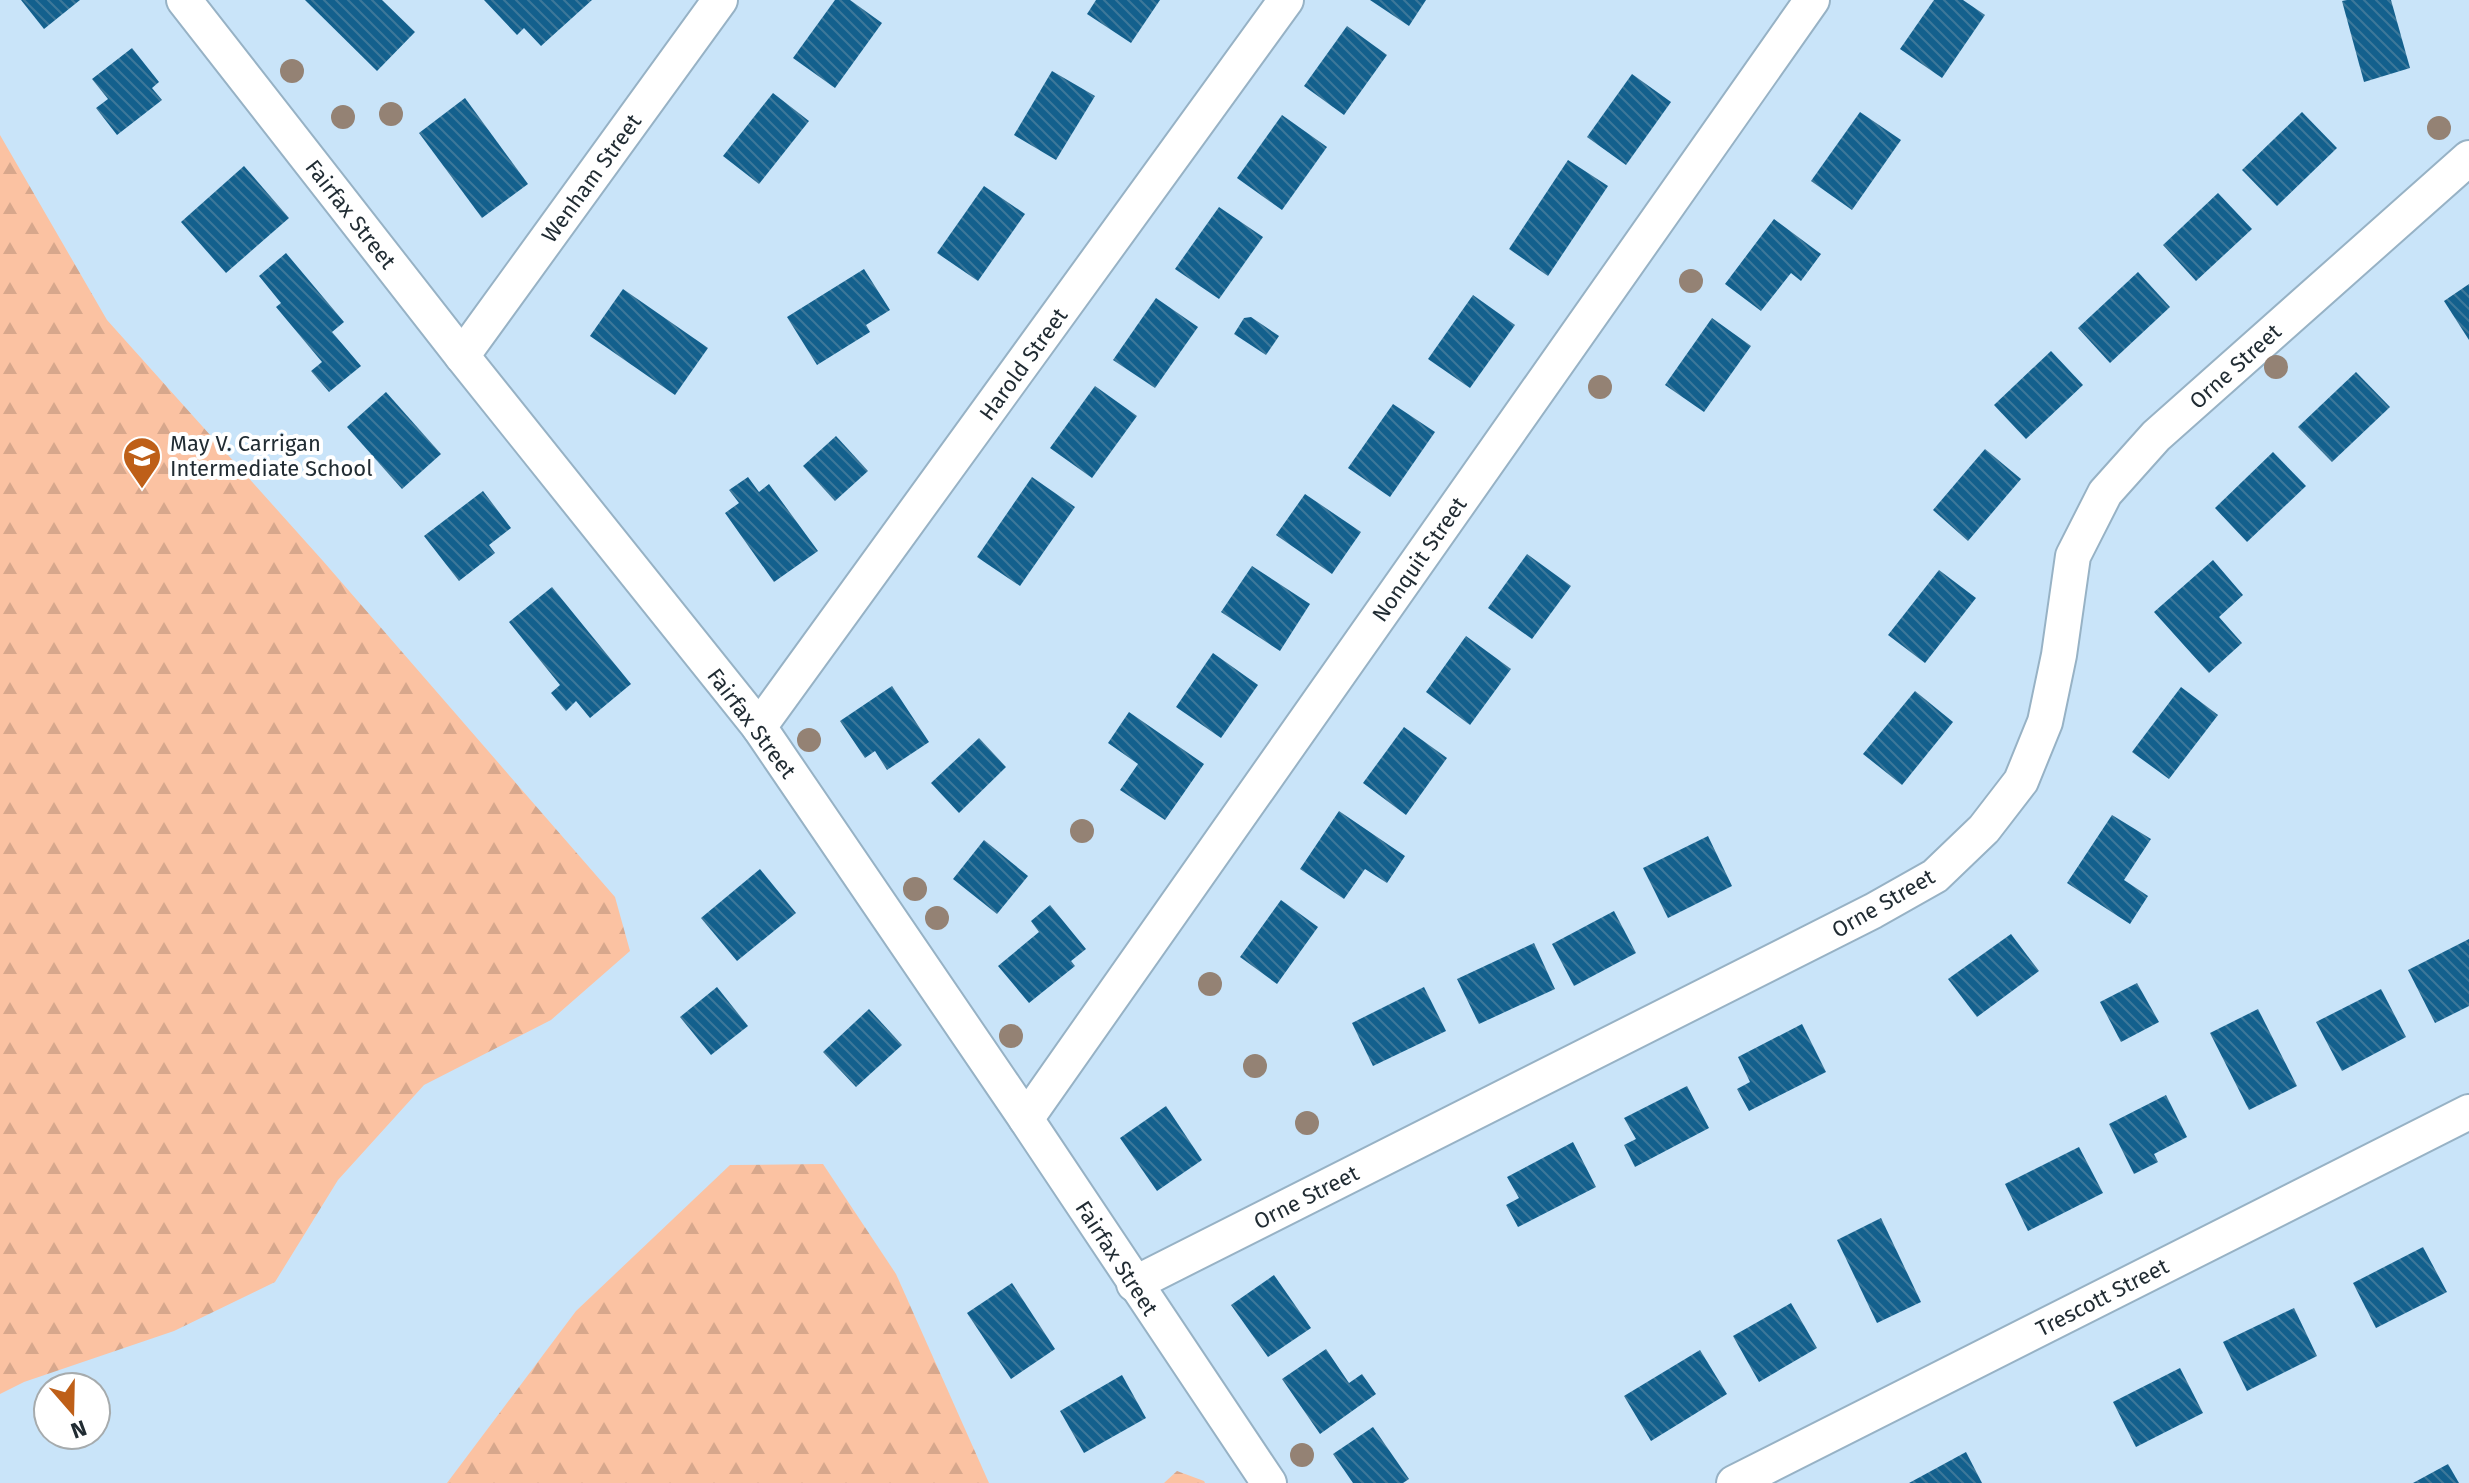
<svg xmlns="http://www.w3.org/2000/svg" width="2469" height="1483" font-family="'Fira Sans',sans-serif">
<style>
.forest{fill:url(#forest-firs)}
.building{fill:url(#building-back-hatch)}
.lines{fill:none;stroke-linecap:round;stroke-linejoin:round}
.minor-casing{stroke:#97b2c5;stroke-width:38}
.minor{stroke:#fff;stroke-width:34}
.tree{fill:#948274}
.labels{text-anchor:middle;stroke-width:8;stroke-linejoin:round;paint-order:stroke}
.street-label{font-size:22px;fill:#212c33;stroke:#fff}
.poi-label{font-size:22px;fill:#212c33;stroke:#fff;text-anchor:start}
</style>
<defs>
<pattern id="forest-firs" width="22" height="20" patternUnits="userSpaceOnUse" patternTransform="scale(2)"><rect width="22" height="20" fill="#fbc2a2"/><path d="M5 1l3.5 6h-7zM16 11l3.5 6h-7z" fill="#d7a78c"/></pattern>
<pattern id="building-back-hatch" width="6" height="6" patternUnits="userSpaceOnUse" patternTransform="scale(2)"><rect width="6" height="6" fill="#13608d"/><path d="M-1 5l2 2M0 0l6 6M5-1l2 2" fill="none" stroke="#3d789a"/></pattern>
</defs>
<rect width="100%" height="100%" fill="#c9e4f9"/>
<g class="forest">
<path d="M 0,135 L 107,320 L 323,561 L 615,897 L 630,951 L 551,1020 L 424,1085 L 338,1180 L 275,1282 L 174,1331 L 24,1382 L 0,1394 Z"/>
<path d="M 823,1164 L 896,1274 L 989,1483 L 447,1483 L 576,1311 L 730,1165 Z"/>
<path d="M 1177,1471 L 1204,1481 L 1205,1483 L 1164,1483 Z"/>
</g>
<g class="building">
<path d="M 21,0 L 80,0 L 44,29 Z"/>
<path d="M 305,0 L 382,0 L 415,32 L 377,71 Z"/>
<path d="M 484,0 L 592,0 L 541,46 L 524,28 L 517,35 Z"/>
<path d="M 835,0 L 850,0 L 882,23 L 835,88 L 793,58 Z"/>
<path d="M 1096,0 L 1160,0 L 1131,43 L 1087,14 Z"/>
<path d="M 1370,0 L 1426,0 L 1409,26 Z"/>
<path d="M 1934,0 L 1963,0 L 1985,15 L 1942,78 L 1900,49 Z"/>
<path d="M 2347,0 L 2391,0 L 2410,68 L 2364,82 L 2342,1 Z"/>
<path d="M 1347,26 L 1387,55 L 1344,115 L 1304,86 Z"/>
<path d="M 132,48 L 159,82 L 152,88 L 162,100 L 117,135 L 96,108 L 108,99 L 92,79 Z"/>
<path d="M 1052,71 L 1095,96 L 1056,160 L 1014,135 Z"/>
<path d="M 1632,74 L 1671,102 L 1626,165 L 1587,137 Z"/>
<path d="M 773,93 L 809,121 L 759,184 L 723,156 Z"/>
<path d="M 465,98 L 528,184 L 482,218 L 419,133 Z"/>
<path d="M 1860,112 L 1901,140 L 1852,210 L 1811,181 Z"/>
<path d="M 2302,112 L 2337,148 L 2277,206 L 2242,170 Z"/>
<path d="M 1282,115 L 1327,147 L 1282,210 L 1237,178 Z"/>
<path d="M 1568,160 L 1608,186 L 1548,276 L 1509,249 Z"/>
<path d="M 244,166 L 289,218 L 226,273 L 181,222 Z"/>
<path d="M 984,186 L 1025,214 L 978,281 L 937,253 Z"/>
<path d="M 2218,193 L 2252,229 L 2196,281 L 2163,245 Z"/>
<path d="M 1219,207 L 1263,237 L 1219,299 L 1175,269 Z"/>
<path d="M 1774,219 L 1821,254 L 1801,281 L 1791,273 L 1761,311 L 1725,284 Z"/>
<path d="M 286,253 L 344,322 L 332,332 L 361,366 L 329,392 L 311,371 L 322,362 L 276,307 L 281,303 L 259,276 Z"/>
<path d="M 864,269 L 890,310 L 866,325 L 870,332 L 817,365 L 787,317 Z"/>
<path d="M 2138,272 L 2170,307 L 2110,363 L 2078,328 Z"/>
<path d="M 2469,284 L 2469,340 L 2444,301 Z"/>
<path d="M 623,289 L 708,348 L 675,395 L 590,336 Z"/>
<path d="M 1473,295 L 1515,325 L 1470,388 L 1428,359 Z"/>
<path d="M 1156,298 L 1198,327 L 1155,388 L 1113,360 Z"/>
<path d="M 1251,317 L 1279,336 L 1266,355 L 1234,334 L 1244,318 Z"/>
<path d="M 1712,318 L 1751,346 L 1704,412 L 1665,385 Z"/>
<path d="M 2051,351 L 2083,385 L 2026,439 L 1994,405 Z"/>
<path d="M 2356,372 L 2390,407 L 2332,462 L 2298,427 Z"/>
<path d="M 1095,386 L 1137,416 L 1092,478 L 1050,448 Z"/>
<path d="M 386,392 L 441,454 L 402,489 L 347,427 Z"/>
<path d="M 1393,404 L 1435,432 L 1390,497 L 1348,468 Z"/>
<path d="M 836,436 L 868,471 L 835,501 L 803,466 Z"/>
<path d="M 1985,449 L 2021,479 L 1968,541 L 1933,510 Z"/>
<path d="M 2273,452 L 2306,486 L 2247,542 L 2215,508 Z"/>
<path d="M 748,477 L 759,492 L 769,484 L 818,551 L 774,582 L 725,513 L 739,503 L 729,490 Z"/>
<path d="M 1032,477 L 1075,507 L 1020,586 L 977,557 Z"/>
<path d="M 483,491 L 511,528 L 489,545 L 495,553 L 459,581 L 424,536 Z"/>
<path d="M 1305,494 L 1361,532 L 1332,574 L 1276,535 Z"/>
<path d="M 1527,554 L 1571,586 L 1532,639 L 1488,608 Z"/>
<path d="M 2213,560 L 2243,595 L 2219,617 L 2242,643 L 2209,673 L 2154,612 Z"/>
<path d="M 1252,566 L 1310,604 L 1280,651 L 1221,612 Z"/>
<path d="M 1939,570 L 1976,598 L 1925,663 L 1888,635 Z"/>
<path d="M 552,587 L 631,684 L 590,718 L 576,701 L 566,711 L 551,693 L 560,685 L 509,622 Z"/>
<path d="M 1466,636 L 1511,669 L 1470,725 L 1426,692 Z"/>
<path d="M 1213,653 L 1258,685 L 1221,738 L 1176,707 Z"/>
<path d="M 892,686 L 929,742 L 887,770 L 875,751 L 865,758 L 840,721 Z"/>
<path d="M 2181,687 L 2218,715 L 2169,779 L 2132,752 Z"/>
<path d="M 1915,691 L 1953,722 L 1902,785 L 1863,754 Z"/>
<path d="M 1129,712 L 1204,764 L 1165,820 L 1120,790 L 1138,764 L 1108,743 Z"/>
<path d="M 1404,727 L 1447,758 L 1406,815 L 1363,783 Z"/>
<path d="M 979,738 L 1006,767 L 959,813 L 931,783 Z"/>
<path d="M 1339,811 L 1405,856 L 1387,883 L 1365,869 L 1344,899 L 1300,869 Z"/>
<path d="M 2112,815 L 2151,839 L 2124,880 L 2148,896 L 2130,924 L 2067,883 Z"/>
<path d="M 1708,836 L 1732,886 L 1668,918 L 1643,868 Z"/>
<path d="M 984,840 L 1028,876 L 997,914 L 953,879 Z"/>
<path d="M 760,869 L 796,913 L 737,961 L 701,918 Z"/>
<path d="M 1281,900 L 1318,927 L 1277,984 L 1240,957 Z"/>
<path d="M 1050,905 L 1086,949 L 1071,961 L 1075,966 L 1029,1003 L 998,966 L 1039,932 L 1031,921 Z"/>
<path d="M 1614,911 L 1636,953 L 1574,986 L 1552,944 Z"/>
<path d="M 2011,934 L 2039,971 L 1977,1017 L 1948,979 Z"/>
<path d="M 2469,939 L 2469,1006 L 2435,1023 L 2408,970 Z"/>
<path d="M 1534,943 L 1555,989 L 1479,1024 L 1457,979 Z"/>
<path d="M 2137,983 L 2159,1022 L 2121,1042 L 2100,1002 Z"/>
<path d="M 717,987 L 748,1026 L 711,1055 L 680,1017 Z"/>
<path d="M 1424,987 L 1446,1031 L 1373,1066 L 1352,1023 Z"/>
<path d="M 2381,989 L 2406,1037 L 2342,1071 L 2316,1022 Z"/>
<path d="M 869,1009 L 902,1045 L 856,1087 L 823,1052 Z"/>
<path d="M 2258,1009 L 2297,1086 L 2249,1110 L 2210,1033 Z"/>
<path d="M 1802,1024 L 1826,1072 L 1749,1111 L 1737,1089 L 1750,1082 L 1738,1057 Z"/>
<path d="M 1687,1086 L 1709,1128 L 1635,1167 L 1624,1145 L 1636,1139 L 1624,1118 Z"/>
<path d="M 2166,1095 L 2187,1137 L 2154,1154 L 2158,1162 L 2134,1174 L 2109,1124 Z"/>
<path d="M 1166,1106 L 1202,1160 L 1157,1191 L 1120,1138 Z"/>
<path d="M 1573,1142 L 1596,1187 L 1518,1227 L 1506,1205 L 1519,1198 L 1507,1177 Z"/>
<path d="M 2079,1147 L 2103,1193 L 2028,1231 L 2005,1184 Z"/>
<path d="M 1881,1218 L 1921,1302 L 1877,1323 L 1837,1240 Z"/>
<path d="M 2423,1247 L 2447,1292 L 2376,1328 L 2353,1283 Z"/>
<path d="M 1274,1275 L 1311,1328 L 1268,1357 L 1231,1305 Z"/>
<path d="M 1012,1283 L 1055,1349 L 1011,1379 L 967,1313 Z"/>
<path d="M 1791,1303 L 1817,1348 L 1759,1382 L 1733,1336 Z"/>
<path d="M 2294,1308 L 2317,1356 L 2247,1391 L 2223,1342 Z"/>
<path d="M 1326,1349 L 1349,1383 L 1362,1374 L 1376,1394 L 1320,1434 L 1282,1379 Z"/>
<path d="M 1700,1350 L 1727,1394 L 1651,1441 L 1624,1396 Z"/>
<path d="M 2180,1368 L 2203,1413 L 2136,1447 L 2113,1402 Z"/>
<path d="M 1122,1375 L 1146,1418 L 1084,1453 L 1060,1411 Z"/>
<path d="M 1373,1427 L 1409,1479 L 1403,1483 L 1353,1483 L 1333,1454 Z"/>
<path d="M 1966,1452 L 1982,1483 L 1909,1483 Z"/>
<path d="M 2448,1464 L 2459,1483 L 2413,1483 Z"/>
</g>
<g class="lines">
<g class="minor-casing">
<g id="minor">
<path d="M 184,0 L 462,356 L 759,727 L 1026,1119 L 1269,1483"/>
<path d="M 462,356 L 720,0"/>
<path d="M 759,727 L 1286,0"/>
<path d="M 1026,1119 L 1812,0"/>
<path d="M 1134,1284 L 1873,911 L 1935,876 L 1984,829 L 2021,781 L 2045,722 L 2059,655 L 2073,556 L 2105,493 L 2156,436 L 2469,158"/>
<path d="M 1734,1483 L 2469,1112"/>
</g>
</g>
<use href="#minor" class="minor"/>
</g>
<g class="tree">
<circle cx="292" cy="71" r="12"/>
<circle cx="391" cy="114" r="12"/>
<circle cx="343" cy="117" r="12"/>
<circle cx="2439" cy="128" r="12"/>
<circle cx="1691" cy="281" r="12"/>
<circle cx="2276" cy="367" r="12"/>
<circle cx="1600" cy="387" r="12"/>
<circle cx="809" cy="740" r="12"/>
<circle cx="1082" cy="831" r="12"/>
<circle cx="915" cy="889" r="12"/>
<circle cx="937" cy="918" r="12"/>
<circle cx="1210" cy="984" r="12"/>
<circle cx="1011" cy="1036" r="12"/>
<circle cx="1255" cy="1066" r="12"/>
<circle cx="1307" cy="1123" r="12"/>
<circle cx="1302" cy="1455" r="12"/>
</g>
<defs>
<g id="school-pin" transform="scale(2)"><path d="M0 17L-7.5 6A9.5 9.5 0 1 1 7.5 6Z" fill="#be5f18" stroke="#fff"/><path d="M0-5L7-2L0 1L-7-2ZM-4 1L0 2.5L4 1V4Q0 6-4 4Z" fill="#fff"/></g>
</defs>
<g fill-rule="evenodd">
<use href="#school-pin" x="142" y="456"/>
</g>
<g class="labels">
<g class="street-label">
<text transform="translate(591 178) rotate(-54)" y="8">Wenham Street</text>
<text transform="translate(351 214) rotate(52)" y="8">Fairfax Street</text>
<text transform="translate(1023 364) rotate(-54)" y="8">Harold Street</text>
<text transform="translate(2235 366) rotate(-42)" y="8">Orne Street</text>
<text transform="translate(1419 559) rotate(-55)" y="8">Nonquit Street</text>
<text transform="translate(752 723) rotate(53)" y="8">Fairfax Street</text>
<text transform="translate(1883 903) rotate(-30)" y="8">Orne Street</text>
<text transform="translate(1306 1197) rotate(-27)" y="8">Orne Street</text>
<text transform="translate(1117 1258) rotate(57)" y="8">Fairfax Street</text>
<text transform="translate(2102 1297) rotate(-27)" y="8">Trescott Street</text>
</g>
<g class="poi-label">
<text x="170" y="451">May V. Carrigan<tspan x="170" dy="25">Intermediate School</tspan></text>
</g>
</g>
<g transform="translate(72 1411) rotate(160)"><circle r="38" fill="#ffffff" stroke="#a6abad" stroke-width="2"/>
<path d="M0-6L14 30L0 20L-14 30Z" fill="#be5f18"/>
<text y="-12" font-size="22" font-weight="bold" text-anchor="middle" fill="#212c33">N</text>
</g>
</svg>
